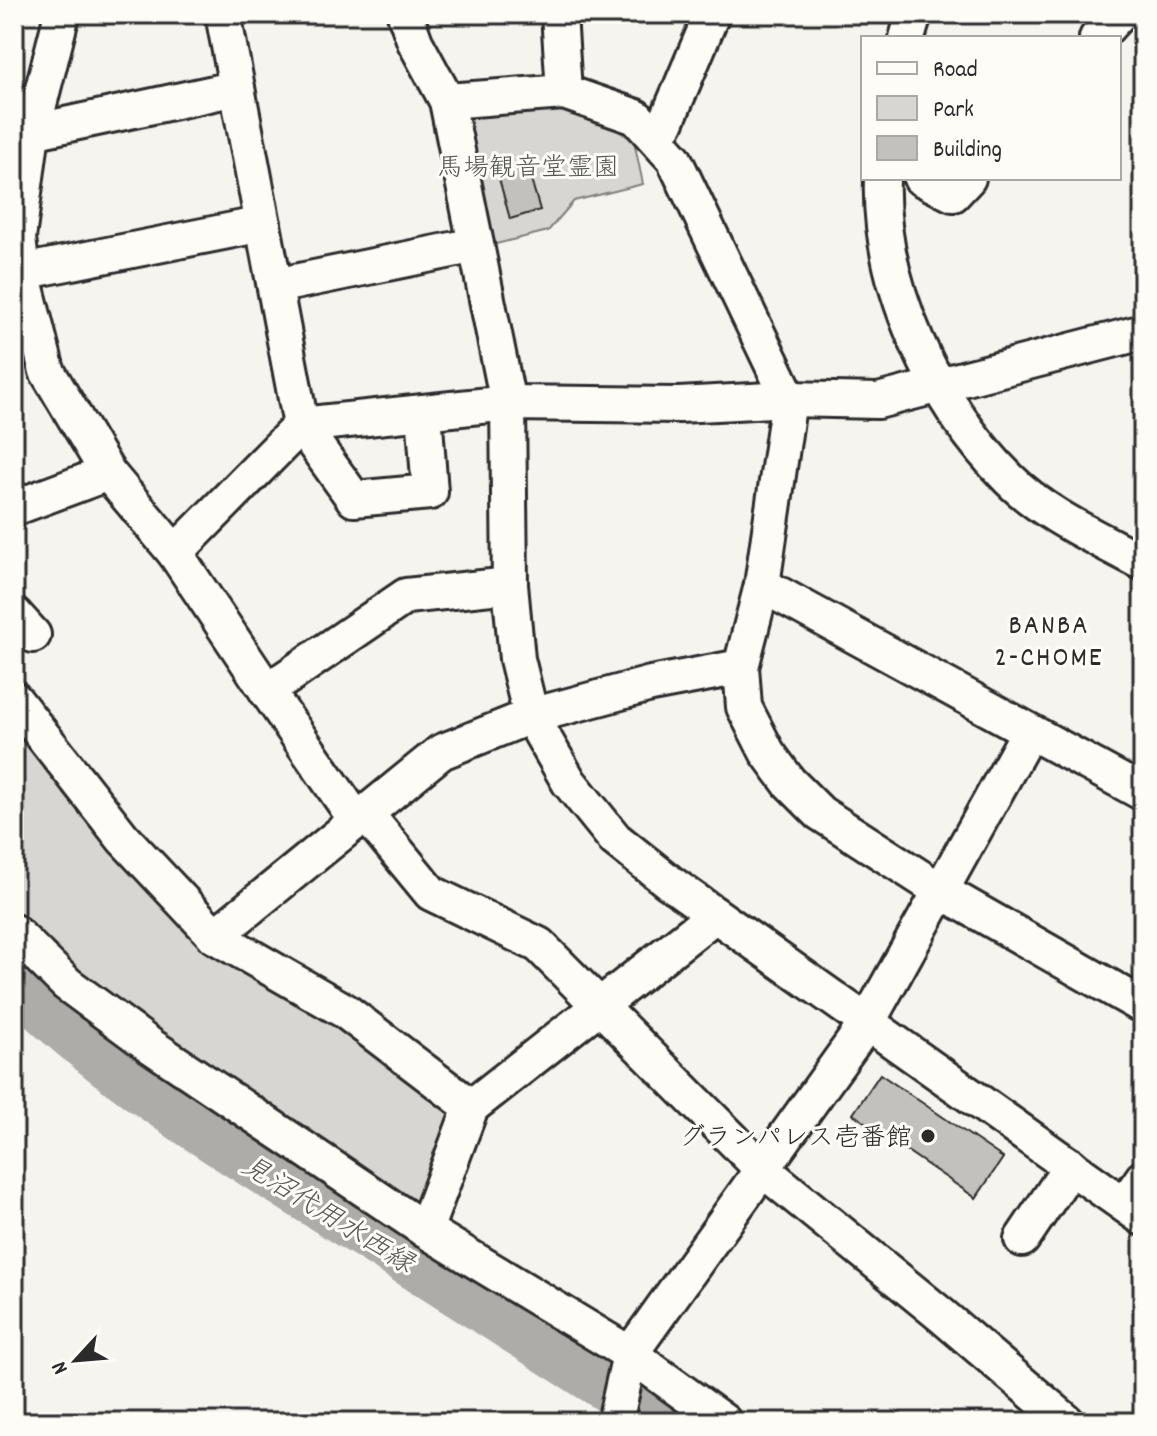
<svg xmlns="http://www.w3.org/2000/svg" width="1157" height="1436" font-family="Dekko,'Klee One',sans-serif">
<style>
.green{fill:#d7d6d2;stroke:#81807e;stroke-width:2}
.lines{fill:none;stroke-linecap:round;stroke-linejoin:round}
.river{stroke:#adaca9;stroke-width:48}
.building{fill:#c2c1be;stroke:#2b2b2b;stroke-width:2}
.minor-casing{stroke:#2b2b2b;stroke-width:40}
.minor{stroke:#fdfcf7;stroke-width:34}
.poi-dot{fill:#2b2b2b;stroke:#fdfcf7;stroke-width:3}
.labels{text-anchor:middle;stroke-width:6;stroke-linejoin:round;paint-order:stroke}
.park-label{font-size:26px;fill:#565655;stroke:#fdfcf7}
.poi-label{font-size:26px;fill:#2b2b2b;stroke:#fdfcf7;text-anchor:end}
.neighbourhood-label{font-size:28px;letter-spacing:2px;fill:#2b2b2b;stroke:#fdfcf7}
.water-label{font-size:28px;font-style:italic;fill:#585857;stroke:#fdfcf7}
</style>
<rect width="100%" height="100%" fill="#f5f4ef"/>
<filter id="ink" filterUnits="userSpaceOnUse"><feTurbulence type="fractalNoise" baseFrequency=".0125" numOctaves="2"/><feDisplacementMap in="SourceGraphic" scale="16" xChannelSelector="R" yChannelSelector="G"/><feConvolveMatrix kernelMatrix="1 2 1 2 8 2 1 2 1" color-interpolation-filters="sRGB"/></filter>
<g filter="url(#ink)">
<g class="green">
<path d="M 544,107 C 586,113 599,118 634,141 L 643,184 L 574,201 L 548,231 L 488,246 L 460,123 L 468,112 Z"/>
<path d="M 14,723 L 158,899 L 333,1015 L 458,1112 L 425,1209 L 181,1061 L 14,923 Z"/>
</g>
<g class="lines">
<path class="river" d="M 14,982 C 106,1075 221,1145 332,1214 C 442,1283 551,1352 661,1422"/>
</g>
<g class="building">
<path d="M 526,162 L 540,210 L 510,219 L 497,171 Z"/>
<path d="M 880,1074 L 1003,1158 L 976,1198 L 853,1114 Z"/>
</g>
<g class="lines">
<g class="minor-casing">
<g id="minor">
<path d="M 223,14 L 301,425 L 354,499 L 430,492 L 424,412"/>
<path d="M 405,14 L 415,42 L 447,101 L 508,403 L 510,585 L 517,659 L 531,716 L 569,782 L 615,839 L 669,882 L 1143,1218"/>
<path d="M 559,14 L 564,92"/>
<path d="M 907,38 L 914,14"/>
<path d="M 1097,38 L 1119,14"/>
<path d="M 237,88 L 32,132 L 18,238 L 22,272 L 47,371 L 108,473 L 175,553 L 267,691 L 357,821"/>
<path d="M 447,101 L 564,92 L 636,117 L 674,159 L 789,399 L 762,585 L 741,667 L 744,707 L 767,752 L 789,782 L 820,813 L 941,891 L 1143,1006"/>
<path d="M 32,132 L 61,18 L 59,14"/>
<path d="M 655,137 L 666,123 L 712,14"/>
<path d="M 882,178 C 878,284 935,405 1009,479 C 1046,516 1098,538 1143,563"/>
<path d="M 921,178 L 953,194 L 968,178"/>
<path d="M 22,272 L 263,224"/>
<path d="M 275,286 L 476,245"/>
<path d="M 14,508 L 108,473"/>
<path d="M 175,553 L 301,425 L 508,403 L 679,405 L 789,399 L 878,401 L 1143,332"/>
<path d="M 762,585 L 1143,793"/>
<path d="M 14,614 L 33,635"/>
<path d="M 267,691 L 406,596 L 510,585"/>
<path d="M 14,699 L 123,838 L 215,936 L 345,1011 L 471,1107 L 715,915"/>
<path d="M 366,814 L 431,893 L 539,945 L 761,1168 L 940,1314 L 1067,1422"/>
<path d="M 14,932 L 67,984 L 151,1046 L 425,1230 L 630,1354 L 724,1422"/>
<path d="M 215,936 L 441,752 L 531,716 L 651,684 L 741,667"/>
<path d="M 1125,1204 L 1143,1178"/>
<path d="M 425,1230 L 471,1107"/>
<path d="M 1022,1239 L 1071,1166"/>
<path d="M 615,1422 L 630,1354 L 867,1023 L 1029,732"/>
</g>
</g>
<use href="#minor" class="minor"/>
</g>
</g>
<circle class="poi-dot" cx="928" cy="1136" r="8"/>
<g class="labels">
<g class="park-label">
<text x="528" y="175">馬場観音堂霊園</text>
</g>
<g class="poi-label">
<text x="912" y="1145">グランパレス壱番館</text>
</g>
<g class="neighbourhood-label">
<text x="1049" y="633">BANBA<tspan x="1049" dy="32">2-CHOME</tspan></text>
</g>
<g class="water-label">
<text transform="translate(329 1213) rotate(32)" y="10">見沼代用水西縁</text>
</g>
</g>
<rect width="1157" height="1436" fill="none" stroke="#fdfcf7" stroke-width="48"/>
<rect x="24" y="24" width="1109" height="1388" fill="none" stroke="#2b2b2b" stroke-width="3" filter="url(#ink)"/>
<rect x="861" y="36" width="260" height="144" fill="#fdfcf7" stroke="#a9a8a5" stroke-width="2"/>
<rect x="877" y="62" width="40" height="12" fill="#fdfcf7" stroke="#a9a8a5" stroke-width="2"/>
<text x="933" y="76" font-size="24" fill="#2b2b2b">Road</text>
<rect x="877" y="96" width="40" height="24" fill="#d7d6d2" stroke="#a9a8a5" stroke-width="2"/>
<text x="933" y="116" font-size="24" fill="#2b2b2b">Park</text>
<rect x="877" y="136" width="40" height="24" fill="#c2c1be" stroke="#a9a8a5" stroke-width="2"/>
<text x="933" y="156" font-size="24" fill="#2b2b2b">Building</text>
<g transform="translate(76 1360) rotate(244)" stroke="#fdfcf7" stroke-width="6" paint-order="stroke">
<path d="M0-6L14 30L0 20L-14 30Z" fill="#2b2b2b"/>
<text y="-12" font-size="22" font-weight="bold" text-anchor="middle" fill="#2b2b2b">N</text>
</g>
</svg>
